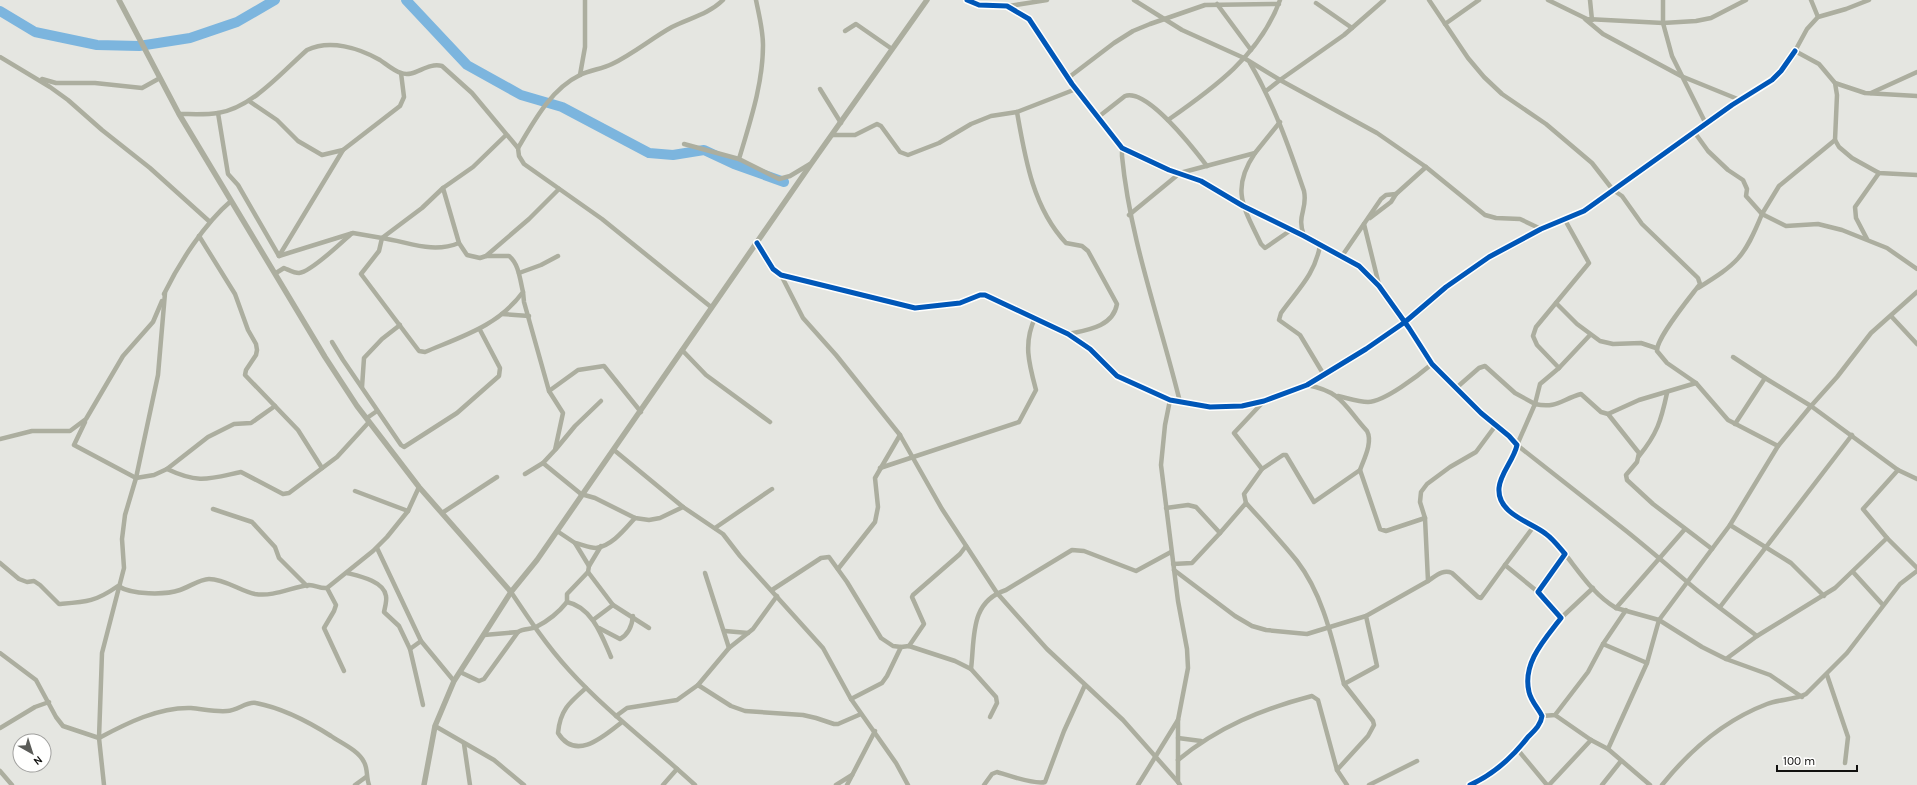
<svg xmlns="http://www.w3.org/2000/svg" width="1917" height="785" font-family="Karla,sans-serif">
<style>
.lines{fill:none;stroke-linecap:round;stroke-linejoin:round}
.river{stroke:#7cb5de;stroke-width:10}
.minor{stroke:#acae9f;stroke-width:4.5}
.tertiary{stroke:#acae9f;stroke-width:5.5}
.cycleway-casing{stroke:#fffffe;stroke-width:8}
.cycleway{stroke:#0057b8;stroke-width:5}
</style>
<rect width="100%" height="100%" fill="#e5e6e1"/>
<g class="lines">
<g class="river">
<path d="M 406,0 L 467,65 L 521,95 L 562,107 L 649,153 L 673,155 L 704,150 L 734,164 L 784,182"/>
<path d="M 0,11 L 35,32 L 97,45 L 139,46 L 190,38 L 237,22 L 275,0"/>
</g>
<g class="minor">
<path d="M 756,0 C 759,15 763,30 763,45 C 763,84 750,122 739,159 L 779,179 L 790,176 L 810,164"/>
<path d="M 967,0 L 979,5 L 1007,6 L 1029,19 L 1072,84 L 1122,148 L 1169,170 L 1201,181 L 1243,206 L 1304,236 L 1359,266 L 1379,286 L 1409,328 L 1432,364 L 1481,413 L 1509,436 L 1517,445 C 1514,460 1500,473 1499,488 C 1497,514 1531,522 1546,534 C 1553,539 1559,547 1565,554 L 1538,592 L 1561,618 C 1545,639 1522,663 1529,692 C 1531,701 1538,708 1542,716 C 1541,725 1534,731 1528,737 C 1512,758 1494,774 1470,785"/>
<path d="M 1134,0 L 1182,30 L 1244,58 L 1280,80 L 1344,35 L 1384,0"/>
<path d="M 1429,0 L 1468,58 L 1484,77 L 1502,94 L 1546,124 L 1592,163 L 1613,190 L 1622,196 L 1642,224 L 1698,278 L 1700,284 C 1691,296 1656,338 1657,351 L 1667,363 L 1696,383 L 1728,420 L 1778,446 L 1811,406 L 1898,470 L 1917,479"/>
<path d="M 1548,0 L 1587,19 L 1663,23 L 1696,21 L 1711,18 L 1746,0"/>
<path d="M 1590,0 L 1592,20"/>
<path d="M 1663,0 L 1663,23 L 1672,56 L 1706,124"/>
<path d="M 1811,0 L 1818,17"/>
<path d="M 1869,0 L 1846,9 L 1818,17 L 1807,29 L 1795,51 L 1819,64 L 1835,83 L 1837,95 L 1835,140 L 1839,147 L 1852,158 L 1879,173 L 1917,175"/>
<path d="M 1316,3 L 1352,28"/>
<path d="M 1217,4 L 1251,50"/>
<path d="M 1009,6 L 1047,0"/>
<path d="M 1585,19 L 1603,34 L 1681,76 L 1740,100"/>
<path d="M 1445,24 L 1479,0"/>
<path d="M 845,31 L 856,24 L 892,49"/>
<path d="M 0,57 L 50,87 L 68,100 L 102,130 L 150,168 L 210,222"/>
<path d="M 1250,63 C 1274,104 1289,147 1304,191 C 1308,210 1296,215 1304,236"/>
<path d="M 580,75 L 585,47 L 585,0"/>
<path d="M 1068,78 L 1114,43 L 1133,31 L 1150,24 L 1205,5 L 1279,4"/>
<path d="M 42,79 L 56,83 L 95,83 L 142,88 L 160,78"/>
<path d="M 1835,83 L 1865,93 L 1917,96"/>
<path d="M 820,89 L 841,123"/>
<path d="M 1266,91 L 1280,80 L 1377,133 L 1426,167 L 1485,215 L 1496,218 L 1520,219 L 1541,229"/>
<path d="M 1871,93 L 1917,72"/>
<path d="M 249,101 L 277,120 L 298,141 L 322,155 L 343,150 L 400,106 L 404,97 L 401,73"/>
<path d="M 1017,112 C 1025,158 1033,208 1066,243 L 1082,246 L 1088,251 L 1117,304 C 1113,327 1087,330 1068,334"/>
<path d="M 218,113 L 228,174 L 238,185 L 279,256 L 353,233 L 382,238 L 379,251 L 361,274 L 419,351 L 425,352 C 463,336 498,326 523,292 C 520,280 519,264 509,256 L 486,256"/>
<path d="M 179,114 C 191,114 206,115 218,113 C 252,108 282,72 307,50 C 330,39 359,48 380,60 C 386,64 394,71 401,73 C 415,78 426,62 442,66 L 472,93 L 518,148 L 519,156 L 524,164 L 602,219 L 711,307"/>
<path d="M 1097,118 L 1125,96 C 1147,88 1194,149 1207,166"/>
<path d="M 1168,120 C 1214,88 1260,55 1280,0"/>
<path d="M 1695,133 L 1708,151 L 1728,170 L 1743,180 L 1747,189 L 1746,196 L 1762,214 L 1779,186 L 1835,140"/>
<path d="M 506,135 L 473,167 L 443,188 L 459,243 L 467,255 L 480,258 L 486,256 L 529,219 L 559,189"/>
<path d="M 833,135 L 855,135 L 877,124 L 881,126 L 900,152 L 908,155 L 939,143 L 971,124 L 991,116 L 1017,112 L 1076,89"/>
<path d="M 684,144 L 739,159"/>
<path d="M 518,148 C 534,121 551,89 580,75 C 590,70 602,69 612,64 C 633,54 652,38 672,27 C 690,18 709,14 723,0"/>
<path d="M 1122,148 L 1122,156 C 1130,240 1160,320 1180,402"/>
<path d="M 1255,153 C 1230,190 1244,208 1261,244 L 1265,248 L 1291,230"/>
<path d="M 443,188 L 422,208 L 382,238 C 409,242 432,254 459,243"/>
<path d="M 1129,215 L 1180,173 L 1255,153 L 1280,122"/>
<path d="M 1370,218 L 1391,202 L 1396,194 L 1426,167"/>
<path d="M 1364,224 L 1379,285"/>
<path d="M 199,236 L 235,294 L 248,330 L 256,344 L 257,350 L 256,355 L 246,370 L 245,375 L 298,430 L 322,468"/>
<path d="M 1867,239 L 1856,218 L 1855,207 L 1879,173"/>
<path d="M 757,243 L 773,269 L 781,275 L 915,308 L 960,303 L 980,295 L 985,295 L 1068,334 L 1090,349 L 1117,376 L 1170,400 L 1210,407 L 1242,406 L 1264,401 L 1307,385 L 1366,349 L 1405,322 L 1446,287 L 1489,257 L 1541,229 L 1584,211 L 1732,105 L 1772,80 L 1781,71 L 1795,51"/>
<path d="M 1320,246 C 1314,276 1298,289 1281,313 L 1279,320 L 1300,335 L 1324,375"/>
<path d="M 279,256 L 343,150"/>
<path d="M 1342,256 L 1381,199 L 1386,195 L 1396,194"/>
<path d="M 276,273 L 284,268 C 289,270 294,273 299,273 C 311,272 342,242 351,234"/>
<path d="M 519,273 L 541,265 L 558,256"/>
<path d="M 781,275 L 803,318 L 836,355 L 900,435 L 942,509 L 997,593 L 1047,649 L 1123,720 L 1178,782"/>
<path d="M 1698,288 C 1738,263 1744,258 1762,214 L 1786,226 L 1818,224 L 1842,230 L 1887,248 L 1917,269"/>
<path d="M 523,292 L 524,302 L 549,391 L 563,413 L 555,450 L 543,463"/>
<path d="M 164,294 C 179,263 205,223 231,201"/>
<path d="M 1556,303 L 1577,324 L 1600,341 L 1613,344 L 1641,343 L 1656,348"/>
<path d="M 502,314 L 529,316"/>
<path d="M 1891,316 L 1917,344"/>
<path d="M 332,342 L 343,360 L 401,445 L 404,447 L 457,413 L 499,376 L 500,368 L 480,330"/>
<path d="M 682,350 L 706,375 L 770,422"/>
<path d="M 1733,357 L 1765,378"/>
<path d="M 1559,368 L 1590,335"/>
<path d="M 1307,385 C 1343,392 1344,406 1367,431 C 1373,442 1364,459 1360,470"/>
<path d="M 362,387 L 364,358 L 382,339 L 400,325"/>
<path d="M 1455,389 L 1479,368 L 1485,366 L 1515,393 L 1535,404 L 1540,384 L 1559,368 L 1537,345 L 1533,336 L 1536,327 L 1589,263 L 1565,220"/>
<path d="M 549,391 L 578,370 L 604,366 L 641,412"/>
<path d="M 1338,396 C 1347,398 1359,402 1368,402 C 1384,402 1419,375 1432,364"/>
<path d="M 1170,400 L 1165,425 L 1161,465 L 1178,601 L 1187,649 L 1188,668 L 1178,720 L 1178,782 L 1180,785"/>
<path d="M 1264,401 L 1234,433 L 1262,469 L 1283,455 L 1286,455 L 1314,502 L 1360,470 L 1380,529 L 1386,531 L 1425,518"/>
<path d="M 1608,414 L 1639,400 L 1696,383"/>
<path d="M 367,418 L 377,411"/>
<path d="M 85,422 L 74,445 L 136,478 L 154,475 L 167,469 L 208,437 L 234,424 L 251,423 L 275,406"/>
<path d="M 1735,424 L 1765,378 L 1811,406 L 1837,377 L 1871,333 L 1917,292"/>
<path d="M 0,439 L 32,431 L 70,431 L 86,419 L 123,356 L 153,322 L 162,301"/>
<path d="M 556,449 L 575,426 L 601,401"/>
<path d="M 614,450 L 683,507 L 723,534 L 740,556 L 823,648 L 851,699 L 896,763 L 908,785"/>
<path d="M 1639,456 C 1657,434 1661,421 1667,393"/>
<path d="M 880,468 L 1019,422 L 1036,390 C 1029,364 1023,343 1035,318"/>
<path d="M 167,469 C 199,484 208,479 241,472 L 283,494 L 289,493 L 337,457 L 369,422"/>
<path d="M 525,474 L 543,463 L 581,494 L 595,498 L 635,518 L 649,520 L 660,518 L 683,507"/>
<path d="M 355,491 L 408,511"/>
<path d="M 1246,503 L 1244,494 L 1262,469"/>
<path d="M 1166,508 L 1188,505 L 1196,507 L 1220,533 L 1192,563 L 1173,564"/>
<path d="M 213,509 L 252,522 L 275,547 L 279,558 L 307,586"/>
<path d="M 442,513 L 497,477"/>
<path d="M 1730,525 L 1791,563 L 1824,596"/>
<path d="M 715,528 L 772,489"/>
<path d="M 557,531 L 575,543 L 589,566"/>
<path d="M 1220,533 L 1246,503 C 1263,522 1281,541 1297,561 C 1324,596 1333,643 1344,684"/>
<path d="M 1887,538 L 1917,568"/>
<path d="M 575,543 C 581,544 589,548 596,548 C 612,546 625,529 635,518"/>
<path d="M 377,548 L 421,641"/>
<path d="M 1712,549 L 1730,525 L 1778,446"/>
<path d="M 1565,554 C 1580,573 1594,595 1616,608 L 1659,620 L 1702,647 L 1726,659"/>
<path d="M 0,563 L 19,579 L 27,582 L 34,581 L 40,585 L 59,604 C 86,602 95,602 118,586 C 132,595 165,595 180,590 C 189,587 200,579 209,579 C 225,579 240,591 255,594 C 274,597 292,587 309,585 C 316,585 320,589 327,588 L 373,551 L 387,537 L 408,511 L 419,487"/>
<path d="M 1505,565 L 1534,526"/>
<path d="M 838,569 L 875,522 L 878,507 L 875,478 L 900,435"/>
<path d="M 1174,570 L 1235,616 L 1252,626 L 1266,630 L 1307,634 L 1366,616"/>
<path d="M 588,572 L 613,605 L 649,628"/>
<path d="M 1853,572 L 1883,605"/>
<path d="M 347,573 C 359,576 384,581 386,596 C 387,601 385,607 384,612 L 399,626 L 410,649 L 421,641 L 454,681"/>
<path d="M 705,573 L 729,648"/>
<path d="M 1428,581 C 1436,576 1443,569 1452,573 L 1478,597 L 1481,598 L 1505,565 L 1538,592"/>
<path d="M 327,588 L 336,605 L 334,611 L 324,628 L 344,671"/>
<path d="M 772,590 L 821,558 L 829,557 L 847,582 L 881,638 L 893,646 L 901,647 L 909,646 L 955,661 L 971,669 L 996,697 L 997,703 L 990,717"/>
<path d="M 511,592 C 529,619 547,646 569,670 C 607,712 653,746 695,785"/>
<path d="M 567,602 L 567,594 L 588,572 L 589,566 L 601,546"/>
<path d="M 1720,607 L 1852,435"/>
<path d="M 1616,608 L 1685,529"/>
<path d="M 1561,618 L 1593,588"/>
<path d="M 593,620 L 613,605"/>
<path d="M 599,628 L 620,639 C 629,634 632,626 633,616"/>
<path d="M 725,631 L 748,633"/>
<path d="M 484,635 L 518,632"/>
<path d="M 1757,636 L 1835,588 L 1887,538 L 1863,509 L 1898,470"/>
<path d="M 1603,644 L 1647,663 L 1608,749"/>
<path d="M 909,646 L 924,624 L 912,597 L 913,595 L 960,554 L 966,546"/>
<path d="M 410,649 L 423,705"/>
<path d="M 0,653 L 36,680 L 56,717 L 63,726 L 99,738 C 127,723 159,707 191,708 C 203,709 215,712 227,711 C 237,711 247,701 256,703 C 282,708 309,722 331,736 C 341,743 358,750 364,762 C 368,769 366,777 369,785"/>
<path d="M 1647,663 L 1659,620 L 1712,549 L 1653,504 L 1627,480 L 1626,475 L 1637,462 L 1639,453 L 1608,414 L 1601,412 L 1581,394 C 1562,399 1557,409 1535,404 L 1517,445 L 1625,530 C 1650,550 1674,571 1698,591 C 1717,606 1737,621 1757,636 L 1726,659 L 1770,675 L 1802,697"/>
<path d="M 971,669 C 975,638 969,602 1006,590 L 1072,550 L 1084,551 L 1136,571 L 1171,552"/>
<path d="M 460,672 L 479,681 L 484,679 L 518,632 C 524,628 530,630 536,627 C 548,621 559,612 567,602 C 592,607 602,636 611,657"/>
<path d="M 1827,675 L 1848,737 L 1845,763"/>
<path d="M 698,685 L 729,648 L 753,629 L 777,596"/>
<path d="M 586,688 C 570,702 560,710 558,733 C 576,762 604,736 622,722"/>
<path d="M 851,699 L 882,683 L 887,676 L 901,647"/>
<path d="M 1555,715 L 1591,740 L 1608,749 L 1650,785"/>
<path d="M 616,716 L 627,708 L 677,700 L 698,685 L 731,706 L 745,711 L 803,715 L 816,718 L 834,724 L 838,724 L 861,714"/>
<path d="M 1542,716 L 1555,715 L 1588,672 L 1603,644 L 1626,610"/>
<path d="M 435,726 L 494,760 L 524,785"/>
<path d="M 0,728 L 35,707 L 49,702"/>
<path d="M 1178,738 L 1201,741"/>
<path d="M 464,744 L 470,785"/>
<path d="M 1518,750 L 1547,785"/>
<path d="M 1178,760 C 1218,727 1262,709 1312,696 L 1318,700 L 1337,770"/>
<path d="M 0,771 L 12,785"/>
<path d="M 104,785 L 99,738 L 102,653 L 124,568 L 122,539 L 125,515 L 136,478 L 158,375 L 165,293"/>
<path d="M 355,785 L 366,777"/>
<path d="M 663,785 L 677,769"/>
<path d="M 836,785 L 852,775"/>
<path d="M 847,785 L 875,731"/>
<path d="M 984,785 L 992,774 L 997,772 C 1007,775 1035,785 1045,782 L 1064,731 L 1085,685"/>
<path d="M 1138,785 L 1178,720"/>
<path d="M 1347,785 L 1337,770 L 1368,736 L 1374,725 L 1373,721 L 1344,684 L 1377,666 L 1366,616 L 1428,581 L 1425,518 L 1420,502 L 1421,492 L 1427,484 L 1450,467 L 1476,452 L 1496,425"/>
<path d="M 1369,785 L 1417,761"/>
<path d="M 1549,785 L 1591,740"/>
<path d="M 1602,785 L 1621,761"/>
<path d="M 1662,785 C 1690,750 1725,720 1767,704 C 1780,699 1794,700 1806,694 L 1847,653 L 1900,584 L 1917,571"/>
</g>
<g class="tertiary">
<path d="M 119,0 L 179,114 L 325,357 L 357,406 L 419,487 L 511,592"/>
<path d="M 424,785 L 435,726 L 454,681 L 511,592 L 537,560 L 811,164 L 927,0"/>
</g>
<g class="cycleway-casing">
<g id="cycleway">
<path d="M 967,0 L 979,5 L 1007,6 L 1029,19 L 1072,84 L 1122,148 L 1169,170 L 1201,181 L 1243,206 L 1304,236 L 1359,266 L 1379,286 L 1409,328 L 1432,364 L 1481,413 L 1509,436 L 1517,445 C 1514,460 1500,473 1499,488 C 1497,514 1531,522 1546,534 C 1553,539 1559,547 1565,554 L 1538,592 L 1561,618 C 1545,639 1522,663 1529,692 C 1531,701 1538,708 1542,716 C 1541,725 1534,731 1528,737 C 1512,758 1494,774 1470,785"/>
<path d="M 757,243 L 773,269 L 781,275 L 915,308 L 960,303 L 980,295 L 985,295 L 1068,334 L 1090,349 L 1117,376 L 1170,400 L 1210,407 L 1242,406 L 1264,401 L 1307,385 L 1366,349 L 1405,322 L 1446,287 L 1489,257 L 1541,229 L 1584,211 L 1732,105 L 1772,80 L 1781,71 L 1795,51"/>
</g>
</g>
<use href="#cycleway" class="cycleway"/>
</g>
<g transform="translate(32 753) rotate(141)"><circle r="19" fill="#fffffe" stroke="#a0a09e"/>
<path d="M0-3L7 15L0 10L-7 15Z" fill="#5b5c58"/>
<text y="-6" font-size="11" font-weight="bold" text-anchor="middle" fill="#11110f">N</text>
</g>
<path d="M1777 765v6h80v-6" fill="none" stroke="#11110f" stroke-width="2"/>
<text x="1783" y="765" font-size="12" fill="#11110f" stroke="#fffffe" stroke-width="3" paint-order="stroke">100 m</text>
</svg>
